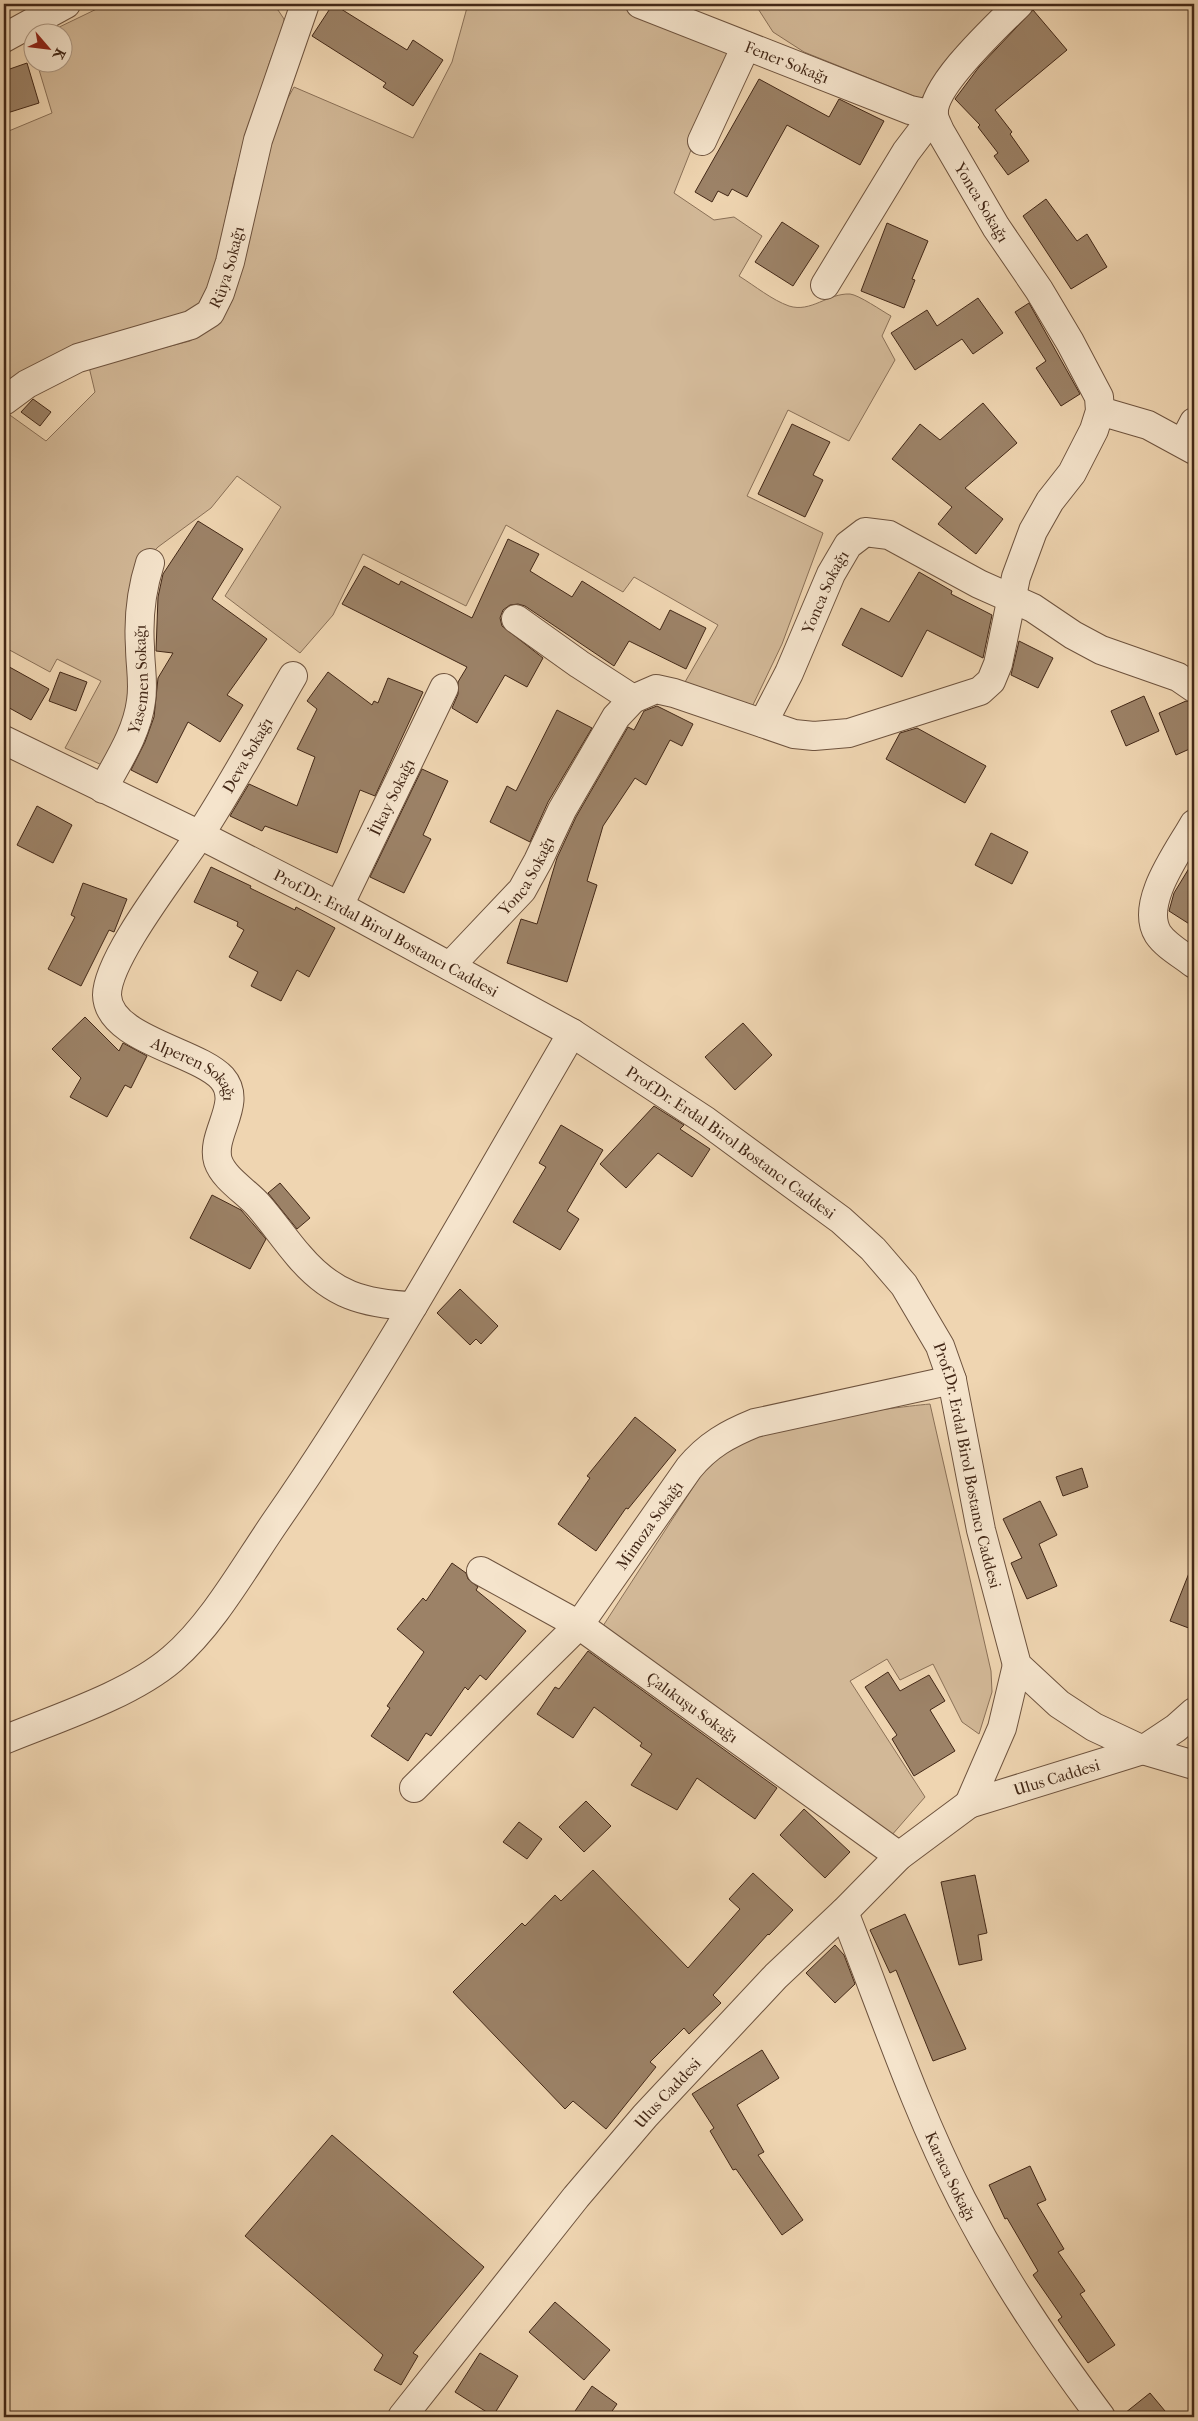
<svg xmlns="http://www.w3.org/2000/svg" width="1198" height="2421" font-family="'IM FELL French Canon',serif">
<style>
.green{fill:#d2b897;stroke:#8a7057}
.building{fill:#9c8267;stroke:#432817}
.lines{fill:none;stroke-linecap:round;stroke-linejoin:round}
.minor-casing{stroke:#6e533e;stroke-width:30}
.minor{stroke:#f5e4cc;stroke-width:28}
.labels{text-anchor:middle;stroke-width:4.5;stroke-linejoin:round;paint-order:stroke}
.street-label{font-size:16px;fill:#432817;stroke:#f5e4cc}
</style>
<rect width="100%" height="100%" fill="#efd5b1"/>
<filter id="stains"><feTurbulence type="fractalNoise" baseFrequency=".004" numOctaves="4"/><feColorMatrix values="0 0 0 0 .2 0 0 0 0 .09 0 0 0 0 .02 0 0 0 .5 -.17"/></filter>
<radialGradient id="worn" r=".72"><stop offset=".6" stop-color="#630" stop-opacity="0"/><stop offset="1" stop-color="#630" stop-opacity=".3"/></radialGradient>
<g class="green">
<path d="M 107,4 L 268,4 L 278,10 L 284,19 L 284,26 L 270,61 L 234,178 L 212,284 L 198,307 L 4,388 L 4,133 L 52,113 L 37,63 L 62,62 L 62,32 L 49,32 Z"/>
<path d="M 468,4 L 615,4 L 729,54 L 674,193 L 714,220 L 734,217 L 762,236 L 739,276 C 755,286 772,300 789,306 C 811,313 828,293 850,294 C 859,295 882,311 891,316 L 882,336 L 895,360 L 849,441 L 788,410 L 747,496 L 823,533 L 782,644 L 751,709 L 685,682 L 718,625 L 634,577 L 623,592 L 506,525 L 466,606 L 363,554 L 333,615 L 300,653 L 225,596 L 281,507 L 237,476 L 211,508 L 158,547 L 142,564 L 128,714 L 104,766 L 65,748 L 101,681 L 57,659 L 50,672 L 4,647 L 4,503 L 9,496 L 4,491 L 4,417 L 7,413 L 46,441 L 95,392 L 89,367 L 190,341 L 214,326 L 278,116 L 294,87 L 413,138 L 452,62 Z"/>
<path d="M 755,4 L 1006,4 L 939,76 L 921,99 L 804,52 L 773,32 Z"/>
<path d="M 930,1404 L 991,1671 L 992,1692 L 979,1734 L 962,1722 L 933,1664 L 900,1680 L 887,1659 L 850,1681 L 925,1797 L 891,1836 L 601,1629 L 705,1469 C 710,1464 715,1457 720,1452 C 752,1426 886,1408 930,1404 Z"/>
</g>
<g class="building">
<path d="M 333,4 L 407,50 L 413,40 L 443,60 L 413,106 L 383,87 L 386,83 L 312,36 Z"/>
<path d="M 1033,10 L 1067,50 L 995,110 L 1012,132 L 1010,134 L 1029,161 L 1008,175 L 994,156 L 998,153 L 978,127 L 980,125 L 955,99 L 979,67 Z"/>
<path d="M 27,63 L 39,103 L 4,114 L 4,71 Z"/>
<path d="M 759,79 L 829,117 L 839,99 L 884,121 L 860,165 L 787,125 L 747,197 L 732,189 L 728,196 L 718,191 L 712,202 L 695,192 Z"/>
<path d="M 1046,199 L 1077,241 L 1087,234 L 1107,267 L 1071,289 L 1023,216 Z"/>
<path d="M 782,222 L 819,246 L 793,286 L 755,262 Z"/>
<path d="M 887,223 L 928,241 L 912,279 L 915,280 L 904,308 L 861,291 Z"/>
<path d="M 978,298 L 1003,333 L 973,354 L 962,339 L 915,370 L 891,333 L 927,310 L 937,326 Z"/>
<path d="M 1029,303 L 1080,394 L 1061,406 L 1036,368 L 1046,361 L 1015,312 Z"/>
<path d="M 33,399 L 51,412 L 40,426 L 21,412 Z"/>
<path d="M 983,403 L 1017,443 L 965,488 L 1003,519 L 976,554 L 938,524 L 952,507 L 892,459 L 920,424 L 940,440 Z"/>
<path d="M 792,424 L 830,442 L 813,475 L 823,480 L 805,517 L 758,494 Z"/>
<path d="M 198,521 L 243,549 L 212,599 L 267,639 L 227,695 L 243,705 L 220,742 L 188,722 L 157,783 L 131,770 L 145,742 L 154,717 L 158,678 L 173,653 L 156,651 L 158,597 L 163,574 Z"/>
<path d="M 508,539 L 539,554 L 530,571 L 572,597 L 582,581 L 660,630 L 670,610 L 706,628 L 686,669 L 629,641 L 614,666 L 525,606 L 518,604 L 510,605 L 503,610 L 500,618 L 502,626 L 543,658 L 527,687 L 505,675 L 477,723 L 452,708 L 458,694 L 458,682 L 467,667 L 342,604 L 364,566 L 399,585 L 401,581 L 472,618 Z"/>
<path d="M 919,572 L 952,591 L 951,594 L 992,615 L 983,658 L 927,630 L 902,677 L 842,645 L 861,608 L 889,622 Z"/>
<path d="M 1019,641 L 1053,658 L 1038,688 L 1011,675 Z"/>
<path d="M 4,664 L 49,689 L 31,720 L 4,705 Z"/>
<path d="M 60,672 L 87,682 L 76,711 L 49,701 Z"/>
<path d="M 328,672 L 372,705 L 374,701 L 378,703 L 388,678 L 423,692 L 375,796 L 360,790 L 337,853 L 265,826 L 262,831 L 230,816 L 249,784 L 297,806 L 315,757 L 297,749 L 317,709 L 307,701 Z"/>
<path d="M 1144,696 L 1159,731 L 1126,746 L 1111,711 Z"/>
<path d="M 1186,701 L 1194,703 L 1194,747 L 1176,755 L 1159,713 Z"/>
<path d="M 657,706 L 693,724 L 682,746 L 670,740 L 646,785 L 635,778 L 603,826 L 587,881 L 597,885 L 567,982 L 507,963 L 521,919 L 537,924 L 557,858 L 576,817 L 628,727 L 634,730 L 644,711 Z"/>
<path d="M 557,710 L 592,728 L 548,802 L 530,842 L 490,822 L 507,786 L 516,791 Z"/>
<path d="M 917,728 L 986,766 L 965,803 L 886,759 L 900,733 Z"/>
<path d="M 422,769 L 448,781 L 423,835 L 431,839 L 404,893 L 370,877 Z"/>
<path d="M 37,806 L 72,825 L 53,863 L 17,845 Z"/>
<path d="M 991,833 L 1028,852 L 1012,884 L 975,865 Z"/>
<path d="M 1194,860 L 1194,927 L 1169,911 L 1174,893 Z"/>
<path d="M 211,867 L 251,886 L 250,888 L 295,910 L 296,907 L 335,928 L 309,977 L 297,970 L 281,1001 L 251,986 L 258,972 L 229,957 L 244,930 L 237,926 L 238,922 L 194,902 Z"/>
<path d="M 83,883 L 127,899 L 114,932 L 109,930 L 81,986 L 48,969 L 75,917 L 71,915 Z"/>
<path d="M 85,1017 L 119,1051 L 123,1043 L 147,1056 L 131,1088 L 125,1085 L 107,1117 L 70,1097 L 81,1078 L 52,1049 Z"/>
<path d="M 743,1023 L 772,1055 L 735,1090 L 705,1057 Z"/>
<path d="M 654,1106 L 684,1125 L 680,1129 L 710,1149 L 692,1177 L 658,1153 L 626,1188 L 600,1164 Z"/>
<path d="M 561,1125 L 603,1150 L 567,1211 L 579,1219 L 560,1250 L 513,1222 L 546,1167 L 539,1163 Z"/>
<path d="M 280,1183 L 310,1218 L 297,1229 L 268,1193 Z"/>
<path d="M 212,1195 L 241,1210 L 266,1239 L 250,1269 L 190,1238 Z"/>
<path d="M 460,1289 L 498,1326 L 481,1344 L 476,1339 L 470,1345 L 437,1313 Z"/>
<path d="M 635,1417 L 676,1450 L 628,1509 L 626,1508 L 596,1551 L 558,1524 L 590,1478 L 587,1476 Z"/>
<path d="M 1082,1468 L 1088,1487 L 1063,1496 L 1056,1477 Z"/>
<path d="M 1040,1501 L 1057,1535 L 1039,1544 L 1057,1586 L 1027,1599 L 1011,1563 L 1022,1558 L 1003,1519 Z"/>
<path d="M 452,1563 L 466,1573 L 468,1579 L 478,1587 L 476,1590 L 526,1631 L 486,1680 L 480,1675 L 468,1690 L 465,1687 L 431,1736 L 426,1733 L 408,1761 L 371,1736 L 390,1708 L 387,1706 L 424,1652 L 397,1629 L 423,1598 L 426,1601 Z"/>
<path d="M 1193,1563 L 1194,1563 L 1194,1630 L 1170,1621 Z"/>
<path d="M 588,1651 L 777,1788 L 755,1819 L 697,1778 L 677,1810 L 631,1785 L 652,1754 L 640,1746 L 642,1743 L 594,1707 L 573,1738 L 537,1714 L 555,1687 L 559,1689 Z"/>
<path d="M 888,1672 L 900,1691 L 929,1675 L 945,1701 L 930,1710 L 955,1751 L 914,1776 L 892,1739 L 897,1735 L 865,1687 Z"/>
<path d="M 586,1801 L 611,1826 L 584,1852 L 559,1827 Z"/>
<path d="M 804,1809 L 850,1852 L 825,1878 L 780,1835 Z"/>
<path d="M 519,1822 L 542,1839 L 527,1859 L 503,1842 Z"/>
<path d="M 593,1870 L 688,1968 L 740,1909 L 729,1899 L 753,1873 L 793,1910 L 769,1935 L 768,1934 L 713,1995 L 721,2003 L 689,2034 L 684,2028 L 650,2062 L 656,2067 L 606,2129 L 573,2101 L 565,2109 L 453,1992 L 522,1923 L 525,1926 L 555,1895 L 561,1901 Z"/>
<path d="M 975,1875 L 987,1933 L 978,1935 L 982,1960 L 959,1965 L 941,1882 Z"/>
<path d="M 905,1914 L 966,2049 L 933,2061 L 896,1970 L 890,1973 L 870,1930 Z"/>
<path d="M 835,1945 L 844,1955 L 855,1984 L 835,2003 L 806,1973 Z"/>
<path d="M 762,2050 L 779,2078 L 737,2105 L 764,2152 L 758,2155 L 803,2220 L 782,2235 L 736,2169 L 733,2170 L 710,2131 L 714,2128 L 692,2094 Z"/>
<path d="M 332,2135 L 484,2267 L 413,2353 L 418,2356 L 401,2385 L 374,2370 L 383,2355 L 245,2236 Z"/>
<path d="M 1030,2166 L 1046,2200 L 1037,2204 L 1064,2249 L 1058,2252 L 1085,2291 L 1080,2294 L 1115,2345 L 1088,2363 L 1058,2320 L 1062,2317 L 1033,2275 L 1038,2271 L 1007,2218 L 1005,2219 L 989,2185 Z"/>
<path d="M 555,2302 L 610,2350 L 584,2380 L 529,2332 Z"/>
<path d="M 480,2353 L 518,2376 L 493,2416 L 455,2392 Z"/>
<path d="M 592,2386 L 617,2404 L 608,2417 L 571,2417 Z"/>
<path d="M 1150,2393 L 1170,2417 L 1120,2417 Z"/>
</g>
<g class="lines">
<g class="minor-casing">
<g id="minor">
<path id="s1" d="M 640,4 L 910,110 L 934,115 L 906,152 L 825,285"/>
<path d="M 4,38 L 66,4"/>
<path d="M 702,141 L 746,46"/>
<path id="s2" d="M 4,401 L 27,384 L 78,358 L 191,325 L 210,313 L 220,293 L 230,262 L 258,140 L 305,4"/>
<path d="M 1100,411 L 1148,425 L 1194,450"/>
<path d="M 1183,443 L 1194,422"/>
<path d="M 516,619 L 579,664 L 633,699"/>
<path id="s3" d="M 293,676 C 262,729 233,784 199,836 C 177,870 107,958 107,995 C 108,1039 197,1051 222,1078 C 244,1103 210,1134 218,1161 C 224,1179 247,1192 259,1206 C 273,1222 285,1240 299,1256 C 332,1295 364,1304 413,1306"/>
<path id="s4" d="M 763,723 L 789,673 L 831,574 L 848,545 L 865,532 L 889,535 L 979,584 L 1033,608 L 1073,635 L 1101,650 L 1178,677 L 1194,688"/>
<path id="s5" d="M 4,740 L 200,835 L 339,906 L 572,1033 L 706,1121 L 841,1220 L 873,1249 L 904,1285 L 940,1346 L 952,1380 L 981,1530 L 1017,1665 L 1059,1704 L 1094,1727 L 1143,1750 L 1194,1765"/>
<path id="s6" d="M 103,789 C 118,761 137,733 141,701 C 144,683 140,665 140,647 C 138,617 141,591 150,563"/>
<path d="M 1194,824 C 1179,851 1139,903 1158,934 C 1166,946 1183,955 1194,964"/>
<path id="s7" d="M 339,906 L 444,688"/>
<path id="s8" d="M 450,966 L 522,890 L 538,861 L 562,810 L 616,717 L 633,699 L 656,689 L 674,693 L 794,734 L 814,736 L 849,733 L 980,691 L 991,681 L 998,664 L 1016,577 L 1033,531 L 1050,501 L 1072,473 L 1094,430 L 1100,411 L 1099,397 L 1070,342 L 1039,290 L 996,227 L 940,131 C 938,126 935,121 934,116 C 930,87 998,25 1019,4"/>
<path id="s9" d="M 481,1571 L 579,1625 L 899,1856"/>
<path id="s10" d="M 1017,1665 L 1002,1728 L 969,1804 L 1143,1750 L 1176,1728 L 1194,1712"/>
<path d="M 4,1740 C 55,1719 130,1695 172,1659 C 213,1624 245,1566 276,1521 C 384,1365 476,1197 572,1033"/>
<path id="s11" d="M 414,1788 L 579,1625 L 689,1468 C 708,1445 728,1434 755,1423 L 952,1380"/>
<path id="s12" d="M 844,1912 C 882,2008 915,2108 962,2200 C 1003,2279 1048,2346 1101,2417"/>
<path id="s13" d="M 402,2417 L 576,2197 L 645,2116 L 776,1976 L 844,1912 L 899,1856 L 969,1804"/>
</g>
</g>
<use href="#minor" class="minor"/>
</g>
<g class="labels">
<g class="street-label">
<text dy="6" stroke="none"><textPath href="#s1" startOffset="158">Fener Sokağı</textPath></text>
<text transform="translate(982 202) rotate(59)" y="6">Yonca Sokağı</text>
<text dy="6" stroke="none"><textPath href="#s2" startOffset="275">Rüya Sokağı</textPath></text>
<text dy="6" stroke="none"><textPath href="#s4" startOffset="145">Yonca Sokağı</textPath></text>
<text dy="6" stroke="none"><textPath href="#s6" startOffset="118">Yasemen Sokağı</textPath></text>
<text transform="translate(247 755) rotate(-60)" y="6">Deva Sokağı</text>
<text dy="6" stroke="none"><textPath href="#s7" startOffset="121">İlkay Sokağı</textPath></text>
<text dy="6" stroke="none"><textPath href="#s8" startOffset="119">Yonca Sokağı</textPath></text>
<text dy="6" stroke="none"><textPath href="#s5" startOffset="428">Prof.Dr. Erdal Birol Bostancı Caddesi</textPath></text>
<text dy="6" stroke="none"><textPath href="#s3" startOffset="491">Alperen Sokağı</textPath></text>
<text dy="6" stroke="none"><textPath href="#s5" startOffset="832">Prof.Dr. Erdal Birol Bostancı Caddesi</textPath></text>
<text dy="6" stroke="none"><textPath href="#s5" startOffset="1251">Prof.Dr. Erdal Birol Bostancı Caddesi</textPath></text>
<text dy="6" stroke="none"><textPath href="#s11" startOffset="354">Mimoza Sokağı</textPath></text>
<text dy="6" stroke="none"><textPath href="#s9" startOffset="252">Çalıkuşu Sokağı</textPath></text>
<text dy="6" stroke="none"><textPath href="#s10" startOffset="239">Ulus Caddesi</textPath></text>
<text dy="6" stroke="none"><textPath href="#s13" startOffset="419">Ulus Caddesi</textPath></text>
<text dy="6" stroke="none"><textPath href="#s12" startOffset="285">Karaca Sokağı</textPath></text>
</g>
</g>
<rect width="1198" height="2421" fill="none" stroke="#efd5b1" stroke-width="20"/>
<rect x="5" y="5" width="1188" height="2411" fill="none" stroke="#432817" stroke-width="2.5"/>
<rect x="10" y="10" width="1178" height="2401" fill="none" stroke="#432817"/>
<g transform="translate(48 48) rotate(118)"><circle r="24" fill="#f5e4cc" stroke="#ae9984"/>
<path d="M0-4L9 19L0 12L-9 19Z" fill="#8f2418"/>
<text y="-8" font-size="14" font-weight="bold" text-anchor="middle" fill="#432817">K</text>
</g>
<rect width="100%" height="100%" filter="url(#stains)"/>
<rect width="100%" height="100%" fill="url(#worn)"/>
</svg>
